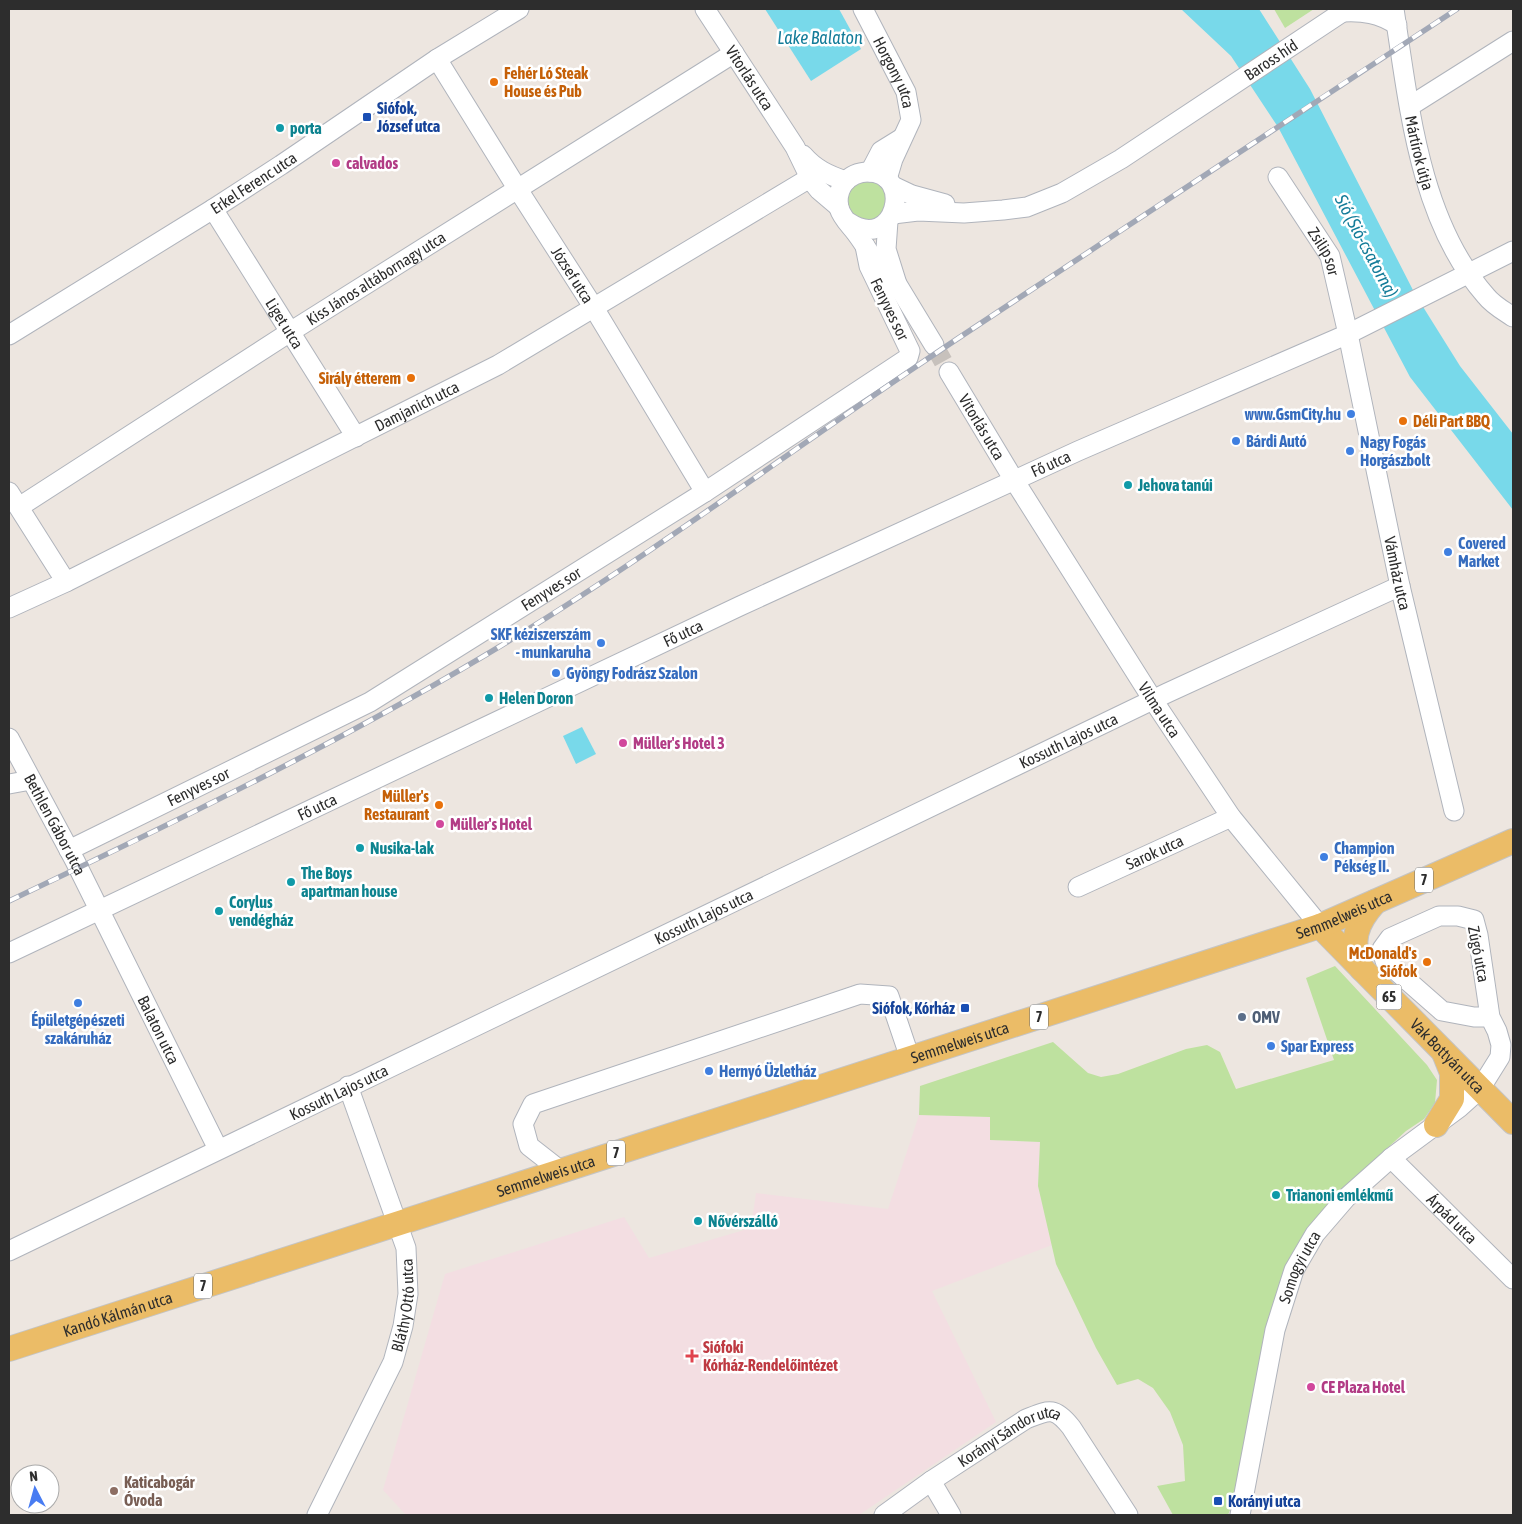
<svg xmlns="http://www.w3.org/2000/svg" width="1522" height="1524" font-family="'Asap Condensed',sans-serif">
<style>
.medical{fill:#f3dee2}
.green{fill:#bee19f}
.water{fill:#78d9ea}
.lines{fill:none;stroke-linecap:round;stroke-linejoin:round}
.minor-tunnel{stroke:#c7c1bc;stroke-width:19;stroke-dasharray:19 9;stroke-linecap:butt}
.minor-casing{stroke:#b0b4bc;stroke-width:21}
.major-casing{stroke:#c4c4c4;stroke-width:26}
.minor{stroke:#fff;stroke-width:19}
.major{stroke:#ebbc67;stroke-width:24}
.rail-casing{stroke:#a2a8b6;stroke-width:5.5}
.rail{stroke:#fff;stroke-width:4;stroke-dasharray:11;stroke-linecap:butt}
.food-dot{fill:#e8710a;stroke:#fff;stroke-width:2}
.transit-dot{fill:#1a4fb4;stroke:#fff;stroke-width:2}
.culture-dot{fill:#0f9aa8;stroke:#fff;stroke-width:2}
.hotel-dot{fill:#d1479c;stroke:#fff;stroke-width:2}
.shop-dot{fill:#3f7fe0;stroke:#fff;stroke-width:2}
.service-dot{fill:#5c6f8a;stroke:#fff;stroke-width:2}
.health-dot{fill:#e0444e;stroke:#fff;stroke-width:2}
.education-dot{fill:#8d6e63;stroke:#fff;stroke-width:2}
.labels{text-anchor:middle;stroke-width:5;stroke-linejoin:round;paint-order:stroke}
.shield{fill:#fff;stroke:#6c6c6c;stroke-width:1}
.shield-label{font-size:15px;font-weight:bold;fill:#2d2d2d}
.street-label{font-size:16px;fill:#2d2d2d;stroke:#fff}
.food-label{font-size:16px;font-weight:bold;fill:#c56008;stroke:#fff;text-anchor:end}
.transit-label{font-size:16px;font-weight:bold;fill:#164399;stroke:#fff;text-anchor:start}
.culture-label{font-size:16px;font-weight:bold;fill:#0d838f;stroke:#fff;text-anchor:start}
.hotel-label{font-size:16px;font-weight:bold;fill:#b23c85;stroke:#fff;text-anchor:start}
.shop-label{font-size:16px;font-weight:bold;fill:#366cbe;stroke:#fff;text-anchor:start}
.service-label{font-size:16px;font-weight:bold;fill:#4e5e75;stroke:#fff;text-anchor:start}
.health-label{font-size:16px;font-weight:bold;fill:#be3a42;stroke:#fff;text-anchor:start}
.education-label{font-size:16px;font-weight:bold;fill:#785e54;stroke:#fff;text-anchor:start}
.water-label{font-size:18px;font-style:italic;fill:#147c99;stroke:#fff}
</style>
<rect width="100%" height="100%" fill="#ede6e0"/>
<path class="medical" d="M 919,1115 L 991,1117 L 990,1140 L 1040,1142 L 1038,1186 L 1052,1245 L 932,1291 L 996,1422 L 859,1515 L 406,1515 L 383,1490 L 445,1274 L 624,1217 L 649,1258 L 751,1228 L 756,1193 L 888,1209 Z"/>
<g class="green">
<path d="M 1274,9 L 1314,9 L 1285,28 Z"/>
<circle cx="867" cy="201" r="20"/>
<path d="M 1335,966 L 1427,1065 L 1437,1080 L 1435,1103 L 1424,1119 L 1406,1131 L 1356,1177 L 1296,1257 L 1281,1280 L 1266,1339 L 1237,1493 L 1228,1515 L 1173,1515 L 1157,1486 L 1185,1481 L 1183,1445 L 1170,1412 L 1153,1388 L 1138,1379 L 1117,1385 L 1096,1348 L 1056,1264 L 1038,1186 L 1040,1142 L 990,1140 L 990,1117 L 919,1115 L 920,1086 L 1053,1042 L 1088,1073 L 1101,1077 L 1118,1074 L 1186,1049 L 1207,1045 L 1220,1052 L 1236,1089 L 1334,1060 L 1306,978 Z"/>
</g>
<g class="water">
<path d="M 765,9 L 839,9 L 861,49 L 811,81 Z"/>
<path d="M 1181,9 L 1259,9 L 1310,89 L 1415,294 L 1460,366 L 1513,434 L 1513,510 L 1410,377 L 1278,127 L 1231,56 Z"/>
<path d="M 582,727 L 596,754 L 576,764 L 563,736 Z"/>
</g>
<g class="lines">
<path class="minor-tunnel" d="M 934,345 L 949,372"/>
<g class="minor-casing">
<g id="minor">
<path id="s1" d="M 705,9 L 795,147 L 811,180 L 819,190 L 839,207"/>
<path id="s2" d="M 863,9 L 906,92 L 911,120 L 893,159 L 887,179"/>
<path id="s3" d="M 1394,9 C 1409,105 1419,220 1486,296 C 1493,305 1504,311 1513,317"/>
<path d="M 1343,12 C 1363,11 1379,13 1397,25"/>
<path id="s4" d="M 437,59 L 517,188 L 594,308 L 705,492"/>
<path d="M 1410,106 L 1513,41"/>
<path d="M 803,155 C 815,169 828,175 846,181"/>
<path d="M 870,172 L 881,151 L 902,138"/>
<path id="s5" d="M 1278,177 L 1330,256 L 1348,334 L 1400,586 L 1454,811"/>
<path d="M 893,186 L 912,195 L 945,204"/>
<path id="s6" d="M 213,209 L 356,437"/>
<path id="s7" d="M 893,214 L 918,211 L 964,213 L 1003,210 L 1027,207 L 1062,193 L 1121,159 L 1347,9"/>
<path d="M 888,221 L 886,249 L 897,284 L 934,345"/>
<path d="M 848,222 C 896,254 915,172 868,172 C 859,172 850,176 844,183 C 839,190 837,199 839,208 C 842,218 850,225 856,233 C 865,245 872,257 880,269 C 885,274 892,279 897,284"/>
<path id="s8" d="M 9,335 L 213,209 L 281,165 L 437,59 L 519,9"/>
<path id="s9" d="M 949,372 L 1014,480 L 1153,700 L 1231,817 L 1320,926"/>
<path d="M 9,492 L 66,582"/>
<path id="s10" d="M 19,507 L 290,332 L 734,53"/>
<path id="s11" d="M 9,608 L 66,582 L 498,365 L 803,182 L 811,180"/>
<path id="s12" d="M 9,738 L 75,861 L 218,1149"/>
<path d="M 9,784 L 31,780"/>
<path id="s13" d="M 69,850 L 370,702 L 705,492 L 908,358 L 910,351 L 869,266 L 865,246"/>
<path id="s14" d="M 1078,887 L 1231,817"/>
<path id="s15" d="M 9,953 L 740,606 L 1078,451 L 1348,334 L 1513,251"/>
<path id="s16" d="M 1391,1158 L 1513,1279"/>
<path d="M 561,1171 L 529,1146 L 523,1124 L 533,1104 L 860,994 L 889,996 L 910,1058"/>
<path id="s17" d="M 9,1251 L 1167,693 L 1400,586"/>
<path d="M 931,1481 L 951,1515"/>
<path id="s18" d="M 317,1515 L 393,1362 L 403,1326 L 408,1294 L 406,1248 L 348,1086"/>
<path id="s19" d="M 884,1515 L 931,1481 L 1026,1419 C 1049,1410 1054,1406 1071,1427 L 1128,1515"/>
<path id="s20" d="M 1240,1515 L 1275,1330 L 1294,1270 L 1315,1234 L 1346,1198 L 1391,1158 L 1460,1107 L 1480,1089 L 1500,1057 L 1501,1045 L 1497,1031 L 1490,1017 L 1478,935 L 1474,920 L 1458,916 L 1439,916 L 1390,938 L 1382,949 L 1385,961 L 1442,1011 L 1474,1017 L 1490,1017"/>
</g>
</g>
<g class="major-casing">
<g id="major">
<path id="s21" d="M 1320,926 L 1363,970 L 1513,1122"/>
<path d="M 1362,969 C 1349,942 1356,923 1375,902"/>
<path d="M 1436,1125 L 1452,1099 L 1452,1073 L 1444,1053"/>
<path id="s22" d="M 9,1349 L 1320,926 L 1513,841"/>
</g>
</g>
<use href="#minor" class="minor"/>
<use href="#major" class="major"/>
<g class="rail-casing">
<path id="rail" d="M 9,901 C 181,819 354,736 517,636 C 653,553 782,457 914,368 C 980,323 1047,280 1114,235 C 1228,160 1342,84 1457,9"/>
</g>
<use href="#rail" class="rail"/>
</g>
<g class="food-dot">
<circle cx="494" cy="82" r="5"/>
<circle cx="411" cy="378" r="5"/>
<circle cx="1403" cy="421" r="5"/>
<circle cx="439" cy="805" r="5"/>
<circle cx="1427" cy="962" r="5"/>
</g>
<g class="transit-dot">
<rect x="362" y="112" width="10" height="10" rx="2.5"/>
<rect x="960" y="1003" width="10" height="10" rx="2.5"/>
<rect x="1213" y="1496" width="10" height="10" rx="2.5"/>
</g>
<g class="culture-dot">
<circle cx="280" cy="128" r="5"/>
<circle cx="1128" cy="485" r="5"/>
<circle cx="489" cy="698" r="5"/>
<circle cx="360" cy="848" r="5"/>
<circle cx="291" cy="882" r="5"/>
<circle cx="219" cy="911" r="5"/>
<circle cx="1276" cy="1195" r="5"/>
<circle cx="698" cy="1221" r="5"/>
</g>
<g class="hotel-dot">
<circle cx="336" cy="163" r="5"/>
<circle cx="623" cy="743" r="5"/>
<circle cx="440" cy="824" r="5"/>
<circle cx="1311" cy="1387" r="5"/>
</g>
<g class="shop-dot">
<circle cx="1351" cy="414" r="5"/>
<circle cx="1236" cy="441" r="5"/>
<circle cx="1350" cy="451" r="5"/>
<circle cx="1448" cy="552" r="5"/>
<circle cx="601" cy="643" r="5"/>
<circle cx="556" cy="673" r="5"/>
<circle cx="1324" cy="857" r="5"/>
<circle cx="78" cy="1003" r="5"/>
<circle cx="1271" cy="1046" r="5"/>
<circle cx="709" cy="1071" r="5"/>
</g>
<circle class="service-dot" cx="1242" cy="1017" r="5"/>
<path class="health-dot" d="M689.5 1348.5h5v5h5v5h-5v5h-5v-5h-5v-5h5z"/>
<circle class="education-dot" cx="114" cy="1491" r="5"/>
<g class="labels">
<g class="shield">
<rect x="1415" y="867.5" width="18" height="25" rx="4"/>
<rect x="1376.5" y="984.5" width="25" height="25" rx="4"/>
<rect x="1030" y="1004.5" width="18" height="25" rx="4"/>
<rect x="607" y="1140.5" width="18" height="25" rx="4"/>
<rect x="194" y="1273.5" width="18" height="25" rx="4"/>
</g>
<g class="shield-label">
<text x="1424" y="885">7</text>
<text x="1389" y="1002">65</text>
<text x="1039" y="1022">7</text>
<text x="616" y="1158">7</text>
<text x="203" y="1291">7</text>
</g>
<g class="street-label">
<text dy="6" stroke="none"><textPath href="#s7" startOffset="420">Baross híd</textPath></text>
<text dy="6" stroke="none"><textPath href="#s2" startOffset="71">Horgony utca</textPath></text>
<text dy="6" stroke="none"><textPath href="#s1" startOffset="82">Vitorlás utca</textPath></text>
<text dy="6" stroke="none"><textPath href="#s3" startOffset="146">Mártírok útja</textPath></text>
<text dy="6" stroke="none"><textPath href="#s8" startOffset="288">Erkel Ferenc utca</textPath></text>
<text dy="6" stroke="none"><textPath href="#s5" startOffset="88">Zsilip sor</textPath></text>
<text dy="6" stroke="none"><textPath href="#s4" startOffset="255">József utca</textPath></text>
<text dy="6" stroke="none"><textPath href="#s10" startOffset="424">Kiss János altábornagy utca</textPath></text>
<text transform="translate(890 309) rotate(64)" y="6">Fenyves sor</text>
<text dy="6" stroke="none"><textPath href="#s6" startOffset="135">Liget utca</textPath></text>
<text dy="6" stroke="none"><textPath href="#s11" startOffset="455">Damjanich utca</textPath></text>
<text dy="6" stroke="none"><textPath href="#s9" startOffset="64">Vitorlás utca</textPath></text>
<text dy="6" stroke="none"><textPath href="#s15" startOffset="1151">Fő utca</textPath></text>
<text dy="6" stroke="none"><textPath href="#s5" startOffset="419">Vámház utca</textPath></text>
<text dy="6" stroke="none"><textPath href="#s13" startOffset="549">Fenyves sor</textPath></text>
<text dy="6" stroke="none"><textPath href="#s15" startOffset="746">Fő utca</textPath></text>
<text dy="6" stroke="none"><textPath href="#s9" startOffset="398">Vilma utca</textPath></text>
<text dy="6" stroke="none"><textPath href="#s17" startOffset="1176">Kossuth Lajos utca</textPath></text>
<text dy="6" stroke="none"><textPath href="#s13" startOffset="144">Fenyves sor</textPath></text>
<text dy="6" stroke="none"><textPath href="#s15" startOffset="341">Fő utca</textPath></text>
<text dy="6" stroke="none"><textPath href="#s12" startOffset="98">Bethlen Gábor utca</textPath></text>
<text dy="6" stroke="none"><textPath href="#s14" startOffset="84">Sarok utca</textPath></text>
<text dy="6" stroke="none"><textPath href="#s22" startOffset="1404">Semmelweis utca</textPath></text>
<text dy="6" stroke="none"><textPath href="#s17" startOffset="771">Kossuth Lajos utca</textPath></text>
<text transform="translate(1479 954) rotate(79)" y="6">Zúgó utca</text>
<text dy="6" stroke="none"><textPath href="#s12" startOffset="328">Balaton utca</textPath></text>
<text dy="6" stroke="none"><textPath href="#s22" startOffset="999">Semmelweis utca</textPath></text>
<text dy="6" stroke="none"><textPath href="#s21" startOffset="182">Vak Bottyán utca</textPath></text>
<text dy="6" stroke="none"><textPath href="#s17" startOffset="366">Kossuth Lajos utca</textPath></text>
<text dy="6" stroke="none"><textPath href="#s22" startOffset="564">Semmelweis utca</textPath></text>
<text dy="6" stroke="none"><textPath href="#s16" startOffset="86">Árpád utca</textPath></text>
<text dy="6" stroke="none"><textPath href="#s20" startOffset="256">Somogyi utca</textPath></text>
<text dy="6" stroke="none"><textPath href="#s18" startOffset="229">Bláthy Ottó utca</textPath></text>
<text dy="6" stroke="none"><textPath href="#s22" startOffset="114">Kandó Kálmán utca</textPath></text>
<text dy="6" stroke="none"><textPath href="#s19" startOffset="150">Korányi Sándor utca</textPath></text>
</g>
<g class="food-label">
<text x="504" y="79" text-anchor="start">Fehér Ló Steak<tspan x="504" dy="18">House és Pub</tspan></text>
<text x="401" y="384">Sirály étterem</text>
<text x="1413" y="427" text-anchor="start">Déli Part BBQ</text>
<text x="429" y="802">Müller's<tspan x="429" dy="18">Restaurant</tspan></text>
<text x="1417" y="959">McDonald's<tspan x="1417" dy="18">Siófok</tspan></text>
</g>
<g class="transit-label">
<text x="377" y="114">Siófok,<tspan x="377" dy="18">József utca</tspan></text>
<text x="955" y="1014" text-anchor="end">Siófok, Kórház</text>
<text x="1228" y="1507">Korányi utca</text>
</g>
<g class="culture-label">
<text x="290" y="134">porta</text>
<text x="1138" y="491">Jehova tanúi</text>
<text x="499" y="704">Helen Doron</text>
<text x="370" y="854">Nusika-lak</text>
<text x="301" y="879">The Boys<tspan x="301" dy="18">apartman house</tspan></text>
<text x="229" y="908">Corylus<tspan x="229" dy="18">vendégház</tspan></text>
<text x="1286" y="1201">Trianoni emlékmű</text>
<text x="708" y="1227">Nővérszálló</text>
</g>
<g class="hotel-label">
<text x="346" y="169">calvados</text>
<text x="633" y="749">Müller's Hotel 3</text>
<text x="450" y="830">Müller's Hotel</text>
<text x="1321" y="1393">CE Plaza Hotel</text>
</g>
<g class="shop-label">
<text x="1341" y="420" text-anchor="end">www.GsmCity.hu</text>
<text x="1246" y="447">Bárdi Autó</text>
<text x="1360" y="448">Nagy Fogás<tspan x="1360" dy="18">Horgászbolt</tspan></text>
<text x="1458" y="549">Covered<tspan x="1458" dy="18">Market</tspan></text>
<text x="591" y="640" text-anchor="end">SKF kéziszerszám<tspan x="591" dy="18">- munkaruha</tspan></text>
<text x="566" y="679">Gyöngy Fodrász Szalon</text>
<text x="1334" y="854">Champion<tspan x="1334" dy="18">Pékség II.</tspan></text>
<text x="78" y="1026" text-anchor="middle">Épületgépészeti<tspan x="78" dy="18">szakáruház</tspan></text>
<text x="1281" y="1052">Spar Express</text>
<text x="719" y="1077">Hernyó Üzletház</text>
</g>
<g class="service-label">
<text x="1252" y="1023">OMV</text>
</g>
<g class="health-label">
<text x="703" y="1353">Siófoki<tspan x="703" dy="18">Kórház-Rendelőintézet</tspan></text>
</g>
<g class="education-label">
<text x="124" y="1488">Katicabogár<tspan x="124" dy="18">Óvoda</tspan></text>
</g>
<g class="water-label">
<text x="820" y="44">Lake Balaton</text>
<text transform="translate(1366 246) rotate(62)" y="6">Sió (Sió-csatorna)</text>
</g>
</g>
<rect width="1522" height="1524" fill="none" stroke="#2d2d2d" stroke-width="20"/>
<g transform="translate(35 1489) rotate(354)"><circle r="24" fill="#ffffff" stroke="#ababab"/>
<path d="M0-4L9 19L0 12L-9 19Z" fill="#487cf2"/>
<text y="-8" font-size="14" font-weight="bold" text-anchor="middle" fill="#2d2d2d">N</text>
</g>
</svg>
